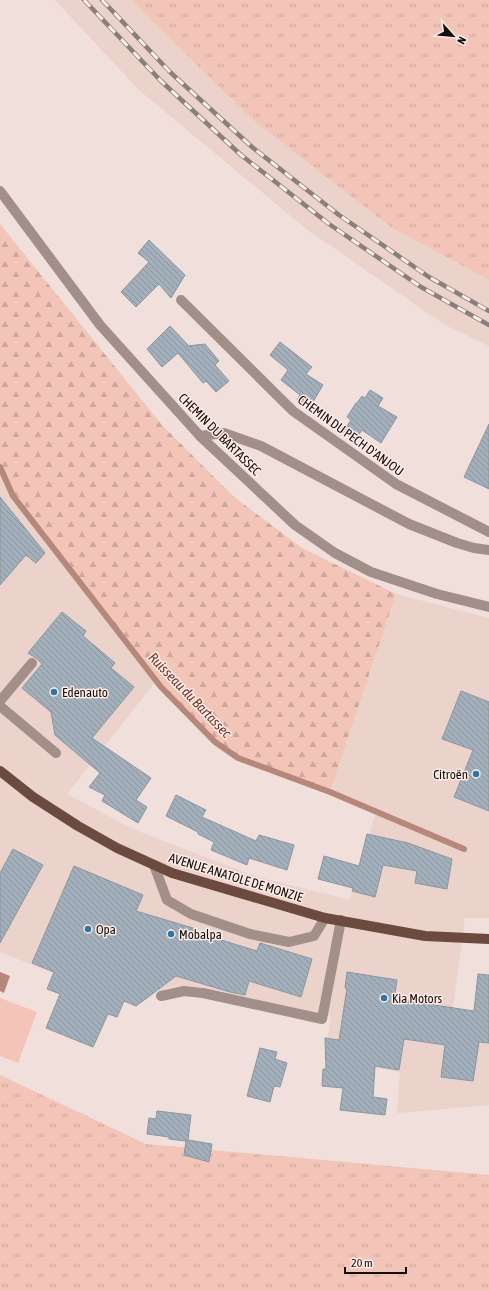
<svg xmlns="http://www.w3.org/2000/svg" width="489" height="1291" font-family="'Asap Condensed',sans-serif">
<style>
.built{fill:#ebd2ca}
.grass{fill:url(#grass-tufts)}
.forest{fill:url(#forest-firs)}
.pitch{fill:#f2c5b8}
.water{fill:#b5887b}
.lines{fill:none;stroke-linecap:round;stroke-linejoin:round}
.stream{stroke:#b5887b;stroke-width:6}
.building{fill:url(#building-back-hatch);stroke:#8a96a0}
.service{stroke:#a38f89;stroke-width:10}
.minor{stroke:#a38f89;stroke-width:10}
.primary{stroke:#6c4a40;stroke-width:10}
.rail-casing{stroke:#8b7f7c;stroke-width:4.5}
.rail{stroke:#fdece7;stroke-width:3;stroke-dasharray:9;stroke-linecap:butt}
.poi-dot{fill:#2e76aa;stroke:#fdece7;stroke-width:1.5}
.labels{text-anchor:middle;stroke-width:3;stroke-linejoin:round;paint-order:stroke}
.street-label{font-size:13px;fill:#140e0d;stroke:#fdece7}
.poi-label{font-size:13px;fill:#140e0d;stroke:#fdece7;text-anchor:start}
.water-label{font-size:14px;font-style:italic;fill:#703424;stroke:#fdece7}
</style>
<defs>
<pattern id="grass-tufts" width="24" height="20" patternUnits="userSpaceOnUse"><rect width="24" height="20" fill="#f2c5b8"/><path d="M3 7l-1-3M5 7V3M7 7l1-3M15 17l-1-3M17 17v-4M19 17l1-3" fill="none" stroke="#cfa89d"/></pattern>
<pattern id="forest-firs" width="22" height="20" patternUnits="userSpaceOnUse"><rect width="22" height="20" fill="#f2c5b8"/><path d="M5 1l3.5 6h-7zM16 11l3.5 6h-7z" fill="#cfa89d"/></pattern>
<pattern id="building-back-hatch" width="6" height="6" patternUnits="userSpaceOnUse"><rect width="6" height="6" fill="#a3afba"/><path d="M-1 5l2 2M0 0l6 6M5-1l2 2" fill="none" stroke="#8b959f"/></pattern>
</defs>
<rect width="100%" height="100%" fill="#f0dfda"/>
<g class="built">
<path d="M 55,0 L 132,0 L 145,14 L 254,121 L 392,228 L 489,280 L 489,346 L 445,325 L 305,228 L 139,90 Z"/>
<path d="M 0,467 L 13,496 L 156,681 L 67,794 L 135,830 L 257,877 L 350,900 L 376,812 L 330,792 L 396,594 L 489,618 L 489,918 L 465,918 L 449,1038 L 489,1043 L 489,1105 L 397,1113 L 400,1072 L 324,1059 L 331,1017 L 203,987 L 176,986 L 165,989 L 156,992 L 149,998 L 136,1006 L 0,952 Z"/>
</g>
<g class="grass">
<path d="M 132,0 L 489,0 L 489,280 L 392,228 L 254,121 L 145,14 Z"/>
<path d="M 0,1075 L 146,1144 L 489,1175 L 489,1291 L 0,1291 Z"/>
</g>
<path class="forest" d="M 0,224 L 162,425 L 234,497 L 302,548 L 396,594 L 330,792 L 238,758 L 215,742 L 161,687 L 13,496 L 0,467 Z"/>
<path class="pitch" d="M 0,998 L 37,1012 L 18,1063 L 0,1056 Z"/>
<path class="water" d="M 0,972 L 10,976 L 4,993 L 0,991 Z"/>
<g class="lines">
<path class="stream" d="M 0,467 L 13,496 L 161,687 L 215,742 L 238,758 L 330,792 L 464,849"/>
</g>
<g class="building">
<path d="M 149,240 L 185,275 L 171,298 L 159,284 L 136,307 L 121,292 L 149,262 L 138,253 Z"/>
<path d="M 170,326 L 188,345 L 187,346 L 205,344 L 219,361 L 215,365 L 229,381 L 216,392 L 206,381 L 203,383 L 178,353 L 162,367 L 147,349 Z"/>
<path d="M 280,342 L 312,367 L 306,374 L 323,385 L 310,407 L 297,400 L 300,395 L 281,380 L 288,370 L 270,355 Z"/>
<path d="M 370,390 L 383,398 L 378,406 L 397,417 L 381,443 L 362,430 L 355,440 L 343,432 L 351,420 L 347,417 L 356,403 L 357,403 L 362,396 L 365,398 Z"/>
<path d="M 489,424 L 489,489 L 464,477 Z"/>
<path d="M 0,497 L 45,553 L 36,563 L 26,555 L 0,585 Z"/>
<path d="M 62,612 L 86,631 L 83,636 L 115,663 L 111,668 L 134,687 L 92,738 L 151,778 L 136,800 L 147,807 L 138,823 L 102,801 L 105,795 L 89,787 L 100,773 L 55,735 L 51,712 L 22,688 L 42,664 L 36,658 L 28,653 Z"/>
<path d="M 461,691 L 489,702 L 489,811 L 454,797 L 473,750 L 442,739 Z"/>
<path d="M 176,795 L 206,810 L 202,817 L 256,841 L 259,835 L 294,845 L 287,870 L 249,858 L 247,865 L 211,850 L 214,842 L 198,834 L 198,832 L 166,816 Z"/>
<path d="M 367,834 L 408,843 L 452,859 L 447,889 L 415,883 L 417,871 L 383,865 L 375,897 L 352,891 L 353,888 L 318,879 L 324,856 L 359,866 Z"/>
<path d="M 13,849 L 43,865 L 0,943 L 0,873 Z"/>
<path d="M 74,866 L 143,895 L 136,911 L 196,929 L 195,932 L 257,951 L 260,943 L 312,959 L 301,997 L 249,981 L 245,995 L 230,992 L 176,976 L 136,1006 L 124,1001 L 117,1017 L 108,1014 L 93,1047 L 46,1028 L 60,994 L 47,989 L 54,972 L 32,963 Z"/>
<path d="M 347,972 L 397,980 L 394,999 L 474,1011 L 478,974 L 489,975 L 489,1043 L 479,1042 L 473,1081 L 441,1077 L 445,1045 L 404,1039 L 399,1070 L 375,1066 L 373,1097 L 387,1099 L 385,1115 L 340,1110 L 343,1088 L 322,1086 L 323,1069 L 326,1069 L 325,1038 L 339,1040 L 347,988 L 345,988 Z"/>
<path d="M 260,1048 L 277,1052 L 275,1059 L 287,1063 L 280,1087 L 274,1086 L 270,1102 L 247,1096 Z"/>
<path d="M 157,1111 L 191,1115 L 188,1140 L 212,1144 L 209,1162 L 184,1155 L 186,1141 L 169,1139 L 169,1137 L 147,1134 L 149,1118 L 156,1119 Z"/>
</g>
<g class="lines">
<g class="service">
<path d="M 181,300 L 293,411 L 396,484 L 489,532"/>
<path d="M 0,701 L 32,663"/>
<path d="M 0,706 L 56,753"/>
<path d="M 154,865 L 167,900 L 191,914 L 250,934 L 289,942 L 314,936 L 325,918"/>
<path d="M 161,996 L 184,991 L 203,993 L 322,1019 L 341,920"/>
</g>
<g class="minor">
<path d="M 0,191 L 100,325 L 200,436 L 295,525 L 335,553 L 371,572 L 437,594 L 489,607"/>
<path d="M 200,436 L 224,433 L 261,446 L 409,524 L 457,543 L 474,548 L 489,550"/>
</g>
<path class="primary" d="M 0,771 L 33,797 L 78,826 L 117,848 L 172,873 L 325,918 L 425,936 L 489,939"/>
<g class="rail-casing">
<g id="rail">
<path d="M 84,0 L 161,81 L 241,155 L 329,224 L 421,287 L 489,325"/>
<path d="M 102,0 L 170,72 L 252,147 L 339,215 L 429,277 L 489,311"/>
</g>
</g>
<use href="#rail" class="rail"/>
</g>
<g class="poi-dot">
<circle cx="54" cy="692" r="4"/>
<circle cx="476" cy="774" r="4"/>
<circle cx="88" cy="929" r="4"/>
<circle cx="171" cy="934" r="4"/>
<circle cx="384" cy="998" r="4"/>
</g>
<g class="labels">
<g class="street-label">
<text transform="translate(220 434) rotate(45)" y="5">CHEMIN DU BARTASSEC</text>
<text transform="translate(351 435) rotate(36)" y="5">CHEMIN DU PECH D'ANJOU</text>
<text transform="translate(236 877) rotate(17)" y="5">AVENUE ANATOLE DE MONZIE</text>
</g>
<g class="poi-label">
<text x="62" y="697">Edenauto</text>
<text x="468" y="779" text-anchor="end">Citroën</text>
<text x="96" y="934">Opa</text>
<text x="179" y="939">Mobalpa</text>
<text x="392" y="1003">Kia Motors</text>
</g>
<g class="water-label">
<text transform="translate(190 695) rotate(46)" y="5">Ruisseau du Bartassec</text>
</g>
</g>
<g transform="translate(453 36) rotate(117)" stroke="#fdece7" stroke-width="3" paint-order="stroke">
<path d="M0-3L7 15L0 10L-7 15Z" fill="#140e0d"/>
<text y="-6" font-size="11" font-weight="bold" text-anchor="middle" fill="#140e0d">N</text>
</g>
<path d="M345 1267v6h61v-6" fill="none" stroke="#140e0d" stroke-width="2"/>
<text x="351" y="1267" font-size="12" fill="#140e0d" stroke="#fdece7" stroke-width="3" paint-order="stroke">20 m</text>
</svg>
